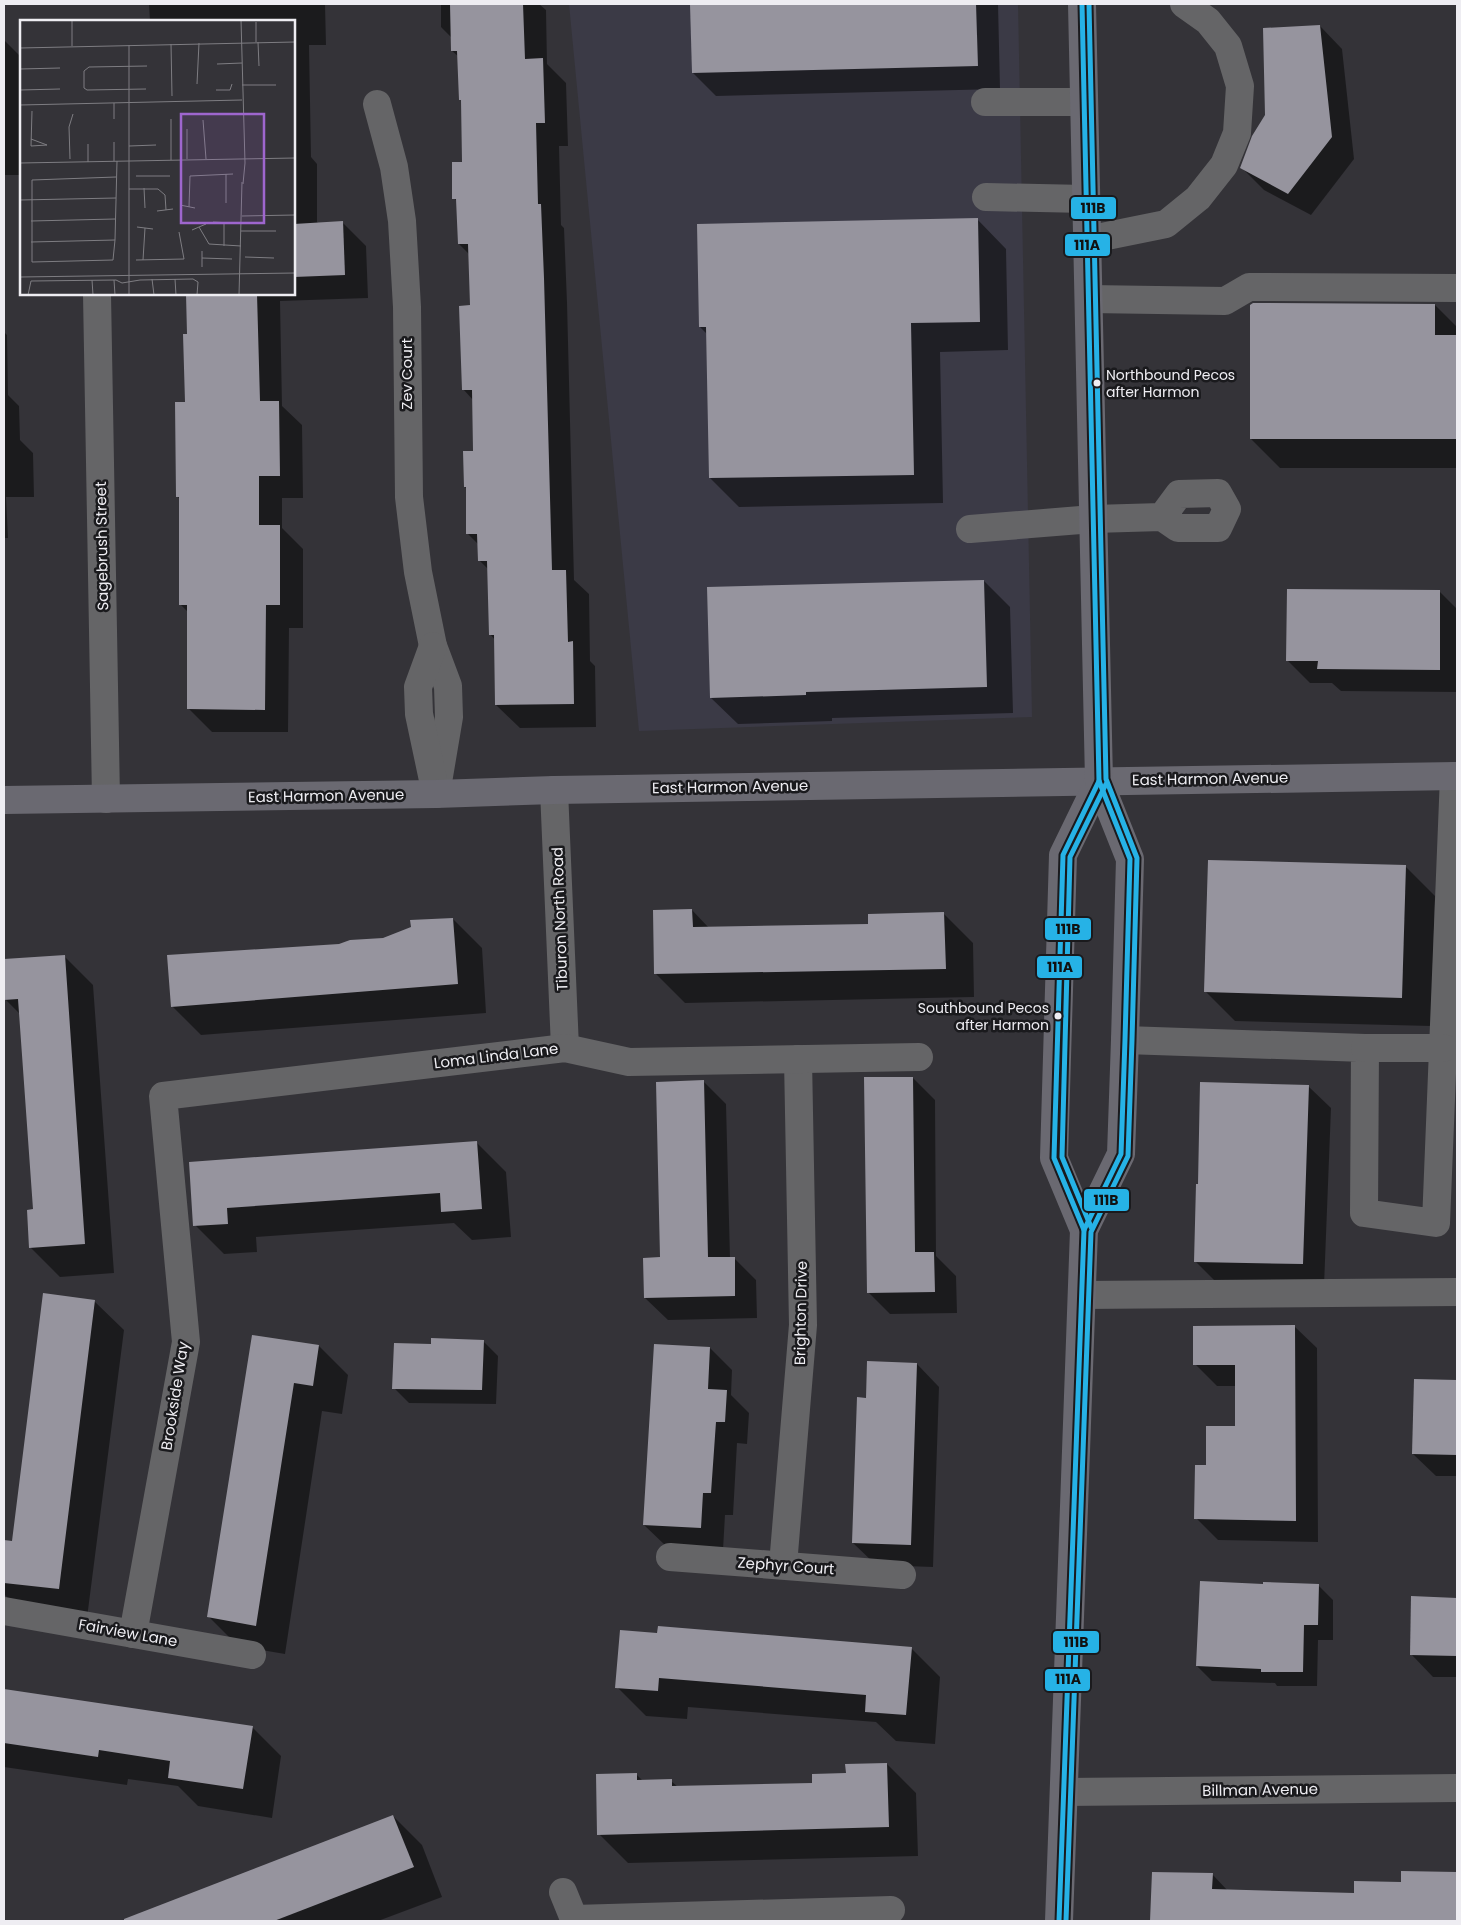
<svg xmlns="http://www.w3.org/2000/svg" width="1461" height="1925" font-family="Poppins,sans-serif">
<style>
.built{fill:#3b3a46}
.shadow{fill:#0007}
.building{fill:#96949e}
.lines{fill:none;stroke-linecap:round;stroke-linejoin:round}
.minor{stroke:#656567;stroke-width:28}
.major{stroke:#6a6971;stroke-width:28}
.bus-1-casing{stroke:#1a1a1d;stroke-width:9}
.bus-2-casing{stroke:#1a1a1d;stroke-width:9}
.bus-1{stroke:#26b2e6;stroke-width:5}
.bus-2{stroke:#26b2e6;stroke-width:5}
.bus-dot{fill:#eeedf2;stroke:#1a1a1d;stroke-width:2}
.labels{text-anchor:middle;stroke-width:5;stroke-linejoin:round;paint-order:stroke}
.bus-label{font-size:14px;fill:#eeedf2;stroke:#1a1a1d;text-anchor:start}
.street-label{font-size:15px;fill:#eeedf2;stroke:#1a1a1d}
.inset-road{fill:none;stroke:#7e7d82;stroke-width:1}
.view{fill:#9e66ce;fill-opacity:0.15;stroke:#9e66ce;stroke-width:2.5}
.inset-edge{fill:none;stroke:#eeedf2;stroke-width:2.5}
.line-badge{stroke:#1a1a1d;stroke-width:2}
.pale-badge-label{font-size:14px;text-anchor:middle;font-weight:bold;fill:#111}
</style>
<rect width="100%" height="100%" fill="#343338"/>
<path class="built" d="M 569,4 L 1018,4 L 1032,717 L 639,731 Z"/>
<g class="shadow">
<path d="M 149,4 L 325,4 L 326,45 L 309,45 L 311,157 L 317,164 L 317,222 L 319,224 L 343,223 L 366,246 L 368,298 L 280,301 L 282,406 L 302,425 L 303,498 L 282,498 L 282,528 L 303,549 L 303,628 L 289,628 L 288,732 L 212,732 L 189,709 L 189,613 L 180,604 L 180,499 L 178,497 L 186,403 L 188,335 L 187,294 L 294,294 L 294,21 L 150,21 Z"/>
<path d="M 441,4 L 539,4 L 546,10 L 547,64 L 566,83 L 568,146 L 559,146 L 561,225 L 564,228 L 567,302 L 574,580 L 589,594 L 590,661 L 595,666 L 596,727 L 520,728 L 496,705 L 495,640 L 490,634 L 489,570 L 479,560 L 479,545 L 468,534 L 467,489 L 465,487 L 474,452 L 473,400 L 463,389 L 471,306 L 470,255 L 459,244 L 458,202 L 454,198 L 463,164 L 462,101 L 459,57 L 452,51 L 452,38 L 441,27 Z"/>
<path d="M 691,4 L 998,4 L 1000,89 L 716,96 L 693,73 Z"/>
<path d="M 1320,26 L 1342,49 L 1354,159 L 1311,215 L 1264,190 L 1241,167 Z"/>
<path d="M 4,40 L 21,57 L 21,175 L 4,175 Z"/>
<path d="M 977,219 L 1006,249 L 1008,350 L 940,352 L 943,503 L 739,507 L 710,478 L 707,334 L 700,327 Z"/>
<path d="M 1435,305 L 1457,327 L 1457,468 L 1280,468 L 1251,439 Z"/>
<path d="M 4,332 L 7,335 L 8,395 L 19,406 L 20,440 L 33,453 L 34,497 L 6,497 L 8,538 L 4,538 Z"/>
<path d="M 984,581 L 1010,607 L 1013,713 L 832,718 L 832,721 L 738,724 L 711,698 Z"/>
<path d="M 1440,592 L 1457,609 L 1457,692 L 1341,691 L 1332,683 L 1310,683 L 1287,660 Z"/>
<path d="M 1405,866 L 1435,896 L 1431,1026 L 1235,1021 L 1206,992 Z"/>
<path d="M 692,910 L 709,928 L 869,925 L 944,914 L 973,943 L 974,997 L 685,1003 L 656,974 Z"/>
<path d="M 453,919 L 482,948 L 486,1013 L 201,1035 L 172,1006 L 340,945 L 384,939 Z"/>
<path d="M 64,956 L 93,985 L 114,1273 L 60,1277 L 31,1248 L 34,1210 L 20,1014 L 5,999 L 4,960 Z"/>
<path d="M 913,1078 L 935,1100 L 936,1256 L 956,1276 L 957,1313 L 890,1314 L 868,1292 Z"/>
<path d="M 704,1082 L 726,1104 L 730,1258 L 734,1258 L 756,1280 L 757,1318 L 668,1320 L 645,1298 L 661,1259 Z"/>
<path d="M 1308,1086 L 1331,1108 L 1324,1286 L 1218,1284 L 1196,1262 Z"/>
<path d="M 477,1143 L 506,1172 L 511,1237 L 472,1240 L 454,1223 L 256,1237 L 257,1252 L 224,1254 L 195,1225 L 190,1164 Z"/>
<path d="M 94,1301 L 124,1330 L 87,1618 L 19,1610 L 4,1594 L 4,1541 L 13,1543 Z"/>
<path d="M 1294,1326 L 1317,1348 L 1318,1542 L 1218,1540 L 1196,1518 L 1207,1467 L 1237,1428 L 1236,1386 L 1217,1386 L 1195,1364 Z"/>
<path d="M 253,1336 L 319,1346 L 348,1375 L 342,1414 L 322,1411 L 285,1654 L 238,1646 L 208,1616 Z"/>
<path d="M 483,1341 L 498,1356 L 496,1404 L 409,1403 L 394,1388 L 432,1346 Z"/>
<path d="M 710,1348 L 732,1370 L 731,1395 L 749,1413 L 747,1444 L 737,1443 L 733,1515 L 725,1515 L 723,1550 L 667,1547 L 644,1525 Z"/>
<path d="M 917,1364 L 939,1387 L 933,1567 L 876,1565 L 853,1543 L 867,1399 Z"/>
<path d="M 1415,1380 L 1457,1381 L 1457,1476 L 1436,1476 L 1413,1454 Z"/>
<path d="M 1264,1585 L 1318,1585 L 1333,1600 L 1333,1640 L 1318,1640 L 1317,1686 L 1277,1686 L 1275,1683 L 1212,1681 L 1197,1666 Z"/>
<path d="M 1412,1598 L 1457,1599 L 1457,1677 L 1433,1677 L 1411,1654 Z"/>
<path d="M 621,1632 L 911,1648 L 940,1677 L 935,1744 L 896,1741 L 876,1722 L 688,1707 L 687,1719 L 646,1716 L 617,1687 Z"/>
<path d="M 4,1690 L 252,1727 L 281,1756 L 272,1818 L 198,1806 L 178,1786 L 128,1779 L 127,1785 L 4,1767 Z"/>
<path d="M 887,1764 L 916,1793 L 918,1856 L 628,1863 L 599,1834 L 636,1774 L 643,1781 L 671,1781 L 678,1787 L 813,1784 Z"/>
<path d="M 393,1816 L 422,1845 L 442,1897 L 378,1921 L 123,1921 Z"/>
<path d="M 1402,1872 L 1457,1873 L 1457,1921 L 1152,1921 L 1153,1873 L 1212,1874 L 1228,1891 L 1355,1894 L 1402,1883 Z"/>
</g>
<g class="building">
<path d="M 450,4 L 523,4 L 525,59 L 543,58 L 545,123 L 536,123 L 538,204 L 541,204 L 544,278 L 552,570 L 566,570 L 568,642 L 573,641 L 574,704 L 495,705 L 494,635 L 489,635 L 487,561 L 478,561 L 477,534 L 466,534 L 466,487 L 464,487 L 463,451 L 473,451 L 472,390 L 462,390 L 459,306 L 470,305 L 468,244 L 458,244 L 456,199 L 452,199 L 452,162 L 462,162 L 461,100 L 459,100 L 457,51 L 451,51 Z"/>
<path d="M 690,4 L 976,4 L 978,66 L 692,73 Z"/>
<path d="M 1320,25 L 1332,137 L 1288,194 L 1240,168 L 1252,136 L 1265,115 L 1263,28 Z"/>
<path d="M 978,218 L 980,322 L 911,323 L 914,475 L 709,478 L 706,327 L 699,327 L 697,224 Z"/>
<path d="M 343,221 L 345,275 L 294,277 L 294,224 Z"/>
<path d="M 186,294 L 257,294 L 260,401 L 279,401 L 280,476 L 259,476 L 259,525 L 280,525 L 280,605 L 266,605 L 265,710 L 187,709 L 187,605 L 179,605 L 179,497 L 176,497 L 175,402 L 185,402 L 183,334 L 187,334 Z"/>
<path d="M 1253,303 L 1435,304 L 1435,335 L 1457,335 L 1457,439 L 1250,439 L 1250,305 Z"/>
<path d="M 984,580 L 987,687 L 806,692 L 806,695 L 710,698 L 707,587 Z"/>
<path d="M 1287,589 L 1440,590 L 1440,670 L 1317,669 L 1318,661 L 1286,661 Z"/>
<path d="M 1208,860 L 1406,865 L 1402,998 L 1204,992 Z"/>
<path d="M 692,909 L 693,927 L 868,924 L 868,914 L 944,912 L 946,969 L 654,974 L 653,910 Z"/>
<path d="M 453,918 L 458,984 L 171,1007 L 167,955 L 339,944 L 350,940 L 383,938 L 411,927 L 410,920 Z"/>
<path d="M 65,955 L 85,1244 L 29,1248 L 27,1210 L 33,1209 L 18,999 L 4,1000 L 4,959 Z"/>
<path d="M 864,1077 L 913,1077 L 915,1252 L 934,1252 L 935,1292 L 867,1293 Z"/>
<path d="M 704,1080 L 708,1257 L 735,1257 L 735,1296 L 644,1298 L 643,1258 L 660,1257 L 656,1082 Z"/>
<path d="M 1200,1082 L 1309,1085 L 1303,1264 L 1194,1262 L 1196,1184 L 1198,1184 Z"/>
<path d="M 477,1141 L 482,1209 L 441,1212 L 440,1193 L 227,1208 L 228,1224 L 193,1226 L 189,1162 Z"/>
<path d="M 43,1293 L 95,1300 L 59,1589 L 4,1583 L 4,1540 L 12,1541 Z"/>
<path d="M 1295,1325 L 1296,1521 L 1194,1519 L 1195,1465 L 1206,1465 L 1206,1426 L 1235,1426 L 1235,1365 L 1193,1365 L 1193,1326 Z"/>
<path d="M 252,1335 L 319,1345 L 313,1386 L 294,1383 L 256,1626 L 207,1617 Z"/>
<path d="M 431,1338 L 484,1340 L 482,1390 L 392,1389 L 394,1343 L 431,1344 Z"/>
<path d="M 654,1344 L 710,1347 L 708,1389 L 727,1390 L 725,1422 L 716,1422 L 711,1493 L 703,1493 L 701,1528 L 643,1525 Z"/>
<path d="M 867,1361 L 917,1363 L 911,1545 L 852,1543 L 857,1397 L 866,1398 Z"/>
<path d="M 1414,1379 L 1457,1380 L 1457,1455 L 1412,1454 Z"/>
<path d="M 1200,1581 L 1263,1584 L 1263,1582 L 1319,1584 L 1318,1625 L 1304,1625 L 1303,1672 L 1261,1672 L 1261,1669 L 1196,1666 Z"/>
<path d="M 1411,1596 L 1457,1598 L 1457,1656 L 1410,1655 Z"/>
<path d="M 658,1626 L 912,1647 L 906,1715 L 865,1712 L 866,1695 L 659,1678 L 658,1691 L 615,1688 L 620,1630 L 657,1633 Z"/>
<path d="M 4,1689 L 253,1726 L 243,1789 L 168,1778 L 170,1761 L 99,1750 L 98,1757 L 4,1743 Z"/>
<path d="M 887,1763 L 889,1827 L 597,1835 L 596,1774 L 637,1773 L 637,1780 L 672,1779 L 672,1786 L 812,1783 L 812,1774 L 846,1773 L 845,1764 Z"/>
<path d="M 393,1815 L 414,1867 L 274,1921 L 124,1921 L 124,1919 Z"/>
<path d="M 1401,1871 L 1457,1872 L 1457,1921 L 1150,1921 L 1152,1872 L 1213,1873 L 1212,1889 L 1354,1893 L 1354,1881 L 1401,1882 Z"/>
</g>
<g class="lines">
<g class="minor">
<path d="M 985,102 L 1084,102"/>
<path d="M 377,104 L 394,167 L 402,221 L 407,307 L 409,497 L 418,572 L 433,646 L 448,686 L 449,717 L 436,794"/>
<path d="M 986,197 L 1086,199"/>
<path d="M 1087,240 L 1166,224 L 1198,198 L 1224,165 L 1237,133 L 1240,86 L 1228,46 L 1208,21 L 1184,4"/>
<path d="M 97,294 L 106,799"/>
<path d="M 1089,299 L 1225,301 L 1249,287 L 1457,288"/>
<path d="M 970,529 L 1093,519 L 1162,517 L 1178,528 L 1218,528 L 1227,509 L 1218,493 L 1179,494 L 1162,517"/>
<path d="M 433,646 L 418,687 L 419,714 L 433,780"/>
<path d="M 554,790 L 565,1048"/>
<path d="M 1125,1040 L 1365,1048 L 1364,1213 L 1436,1223 L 1454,776"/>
<path d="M 1365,1048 L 1443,1048"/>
<path d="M 1082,1295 L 1457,1292"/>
<path d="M 670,1557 L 902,1575"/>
<path d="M 783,1565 L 803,1325 L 798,1059"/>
<path d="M 4,1611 L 252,1655"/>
<path d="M 133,1634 L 186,1342 L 163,1096 L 565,1048 L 629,1062 L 919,1057"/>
<path d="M 1064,1792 L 1457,1788"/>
<path d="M 563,1892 L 574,1919 L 891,1910"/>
</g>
<g class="major">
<path d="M 4,800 L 436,794 L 554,790 L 1457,776"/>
<path d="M 1084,1230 L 1054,1158 L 1063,855 L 1099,781"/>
<path d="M 1059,1921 L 1084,1230 L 1121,1154 L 1125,1040 L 1130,859 L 1099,781 L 1082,4"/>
</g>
<g class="bus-1-casing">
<g id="bus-1">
<path d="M 1084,1230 L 1054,1158 L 1063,855 L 1099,781"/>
<path d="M 1059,1921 L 1084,1230 L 1121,1154 L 1125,1040 L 1130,859 L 1099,781 L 1082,4"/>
</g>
</g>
<g class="bus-2-casing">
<g id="bus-2">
<path d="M 1091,1227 L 1062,1157 L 1070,857 L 1106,784"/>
<path d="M 1066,1921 L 1091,1232 L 1128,1156 L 1132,1040 L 1137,858 L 1106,779 L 1089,4"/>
</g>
</g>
<use href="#bus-1" class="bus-1"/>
<use href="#bus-2" class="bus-2"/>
</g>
<g class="bus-dot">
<circle cx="1097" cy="383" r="4.5"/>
<circle cx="1058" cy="1016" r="4.5"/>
</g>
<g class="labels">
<g class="bus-label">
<text x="1106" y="380">Northbound Pecos<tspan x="1106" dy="17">after Harmon</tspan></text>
<text x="1049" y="1013" text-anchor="end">Southbound Pecos<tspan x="1049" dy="17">after Harmon</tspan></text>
</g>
<g class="street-label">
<text transform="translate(407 374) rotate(-90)" y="5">Zev Court</text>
<text transform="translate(102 546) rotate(-91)" y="5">Sagebrush Street</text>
<text transform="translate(1210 779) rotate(-1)" y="5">East Harmon Avenue</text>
<text transform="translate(730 787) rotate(-1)" y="5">East Harmon Avenue</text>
<text transform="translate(326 796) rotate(-1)" y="5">East Harmon Avenue</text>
<text transform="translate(560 919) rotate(-92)" y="5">Tiburon North Road</text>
<text transform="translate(496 1056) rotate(-7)" y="5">Loma Linda Lane</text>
<text transform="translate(801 1313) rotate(-89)" y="5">Brighton Drive</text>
<text transform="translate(175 1396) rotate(-81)" y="5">Brookside Way</text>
<text transform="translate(786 1566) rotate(4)" y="5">Zephyr Court</text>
<text transform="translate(128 1633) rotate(10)" y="5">Fairview Lane</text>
<text transform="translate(1260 1790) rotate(-1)" y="5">Billman Avenue</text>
</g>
</g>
<g transform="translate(20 20)">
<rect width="275" height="275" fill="#343338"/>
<path class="inset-road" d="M 221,0 L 225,143 L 223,164M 236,2 L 236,22M 238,22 L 239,46M 151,24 L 152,76M 109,25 L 109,275M 52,26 L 52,0M 0,28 L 275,22M 197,44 L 222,43M 0,49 L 40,48M 177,64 L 179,23M 222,65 L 256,65M 126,69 L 67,70 L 64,68 L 64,51 L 69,47 L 127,46M 0,70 L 40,69M 196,70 L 210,70 L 212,64M 94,83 L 94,99M 0,85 L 222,80M 151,99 L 151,140M 183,100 L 186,139M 167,109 L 167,139M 11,119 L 27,125 L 11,126 L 12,91M 94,122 L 94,141M 109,126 L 136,125M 50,139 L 49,107 L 53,94M 68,142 L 68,124M 0,143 L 275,138M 116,156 L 150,156M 96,157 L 12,160 L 12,242 L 93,240 L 95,220 L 97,141M 124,168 L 125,188M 109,169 L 138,169 L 145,175 L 146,190M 0,180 L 96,178M 206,183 L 206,154M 160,185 L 175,188M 169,187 L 170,156 L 213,154M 137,191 L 153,189M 222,196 L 275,195M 11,201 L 95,199M 193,202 L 212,203M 204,203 L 204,226M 117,207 L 133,209M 179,207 L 189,224 L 221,226M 172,210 L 186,204M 221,211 L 256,211M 11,222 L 95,220M 225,237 L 254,238M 182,238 L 212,239M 116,240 L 164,239 L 159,212M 123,240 L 125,208M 182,247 L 182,231M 0,257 L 275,253M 132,259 L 134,275M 155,259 L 156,275M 72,260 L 73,275M 94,260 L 95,275M 8,275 L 11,261 L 96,260 L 102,263 L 120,260 L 173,259 L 178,262 L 177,275M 219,275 L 222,162"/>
<path class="view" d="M 161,94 L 244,94 L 244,203 L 161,203 Z"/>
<rect width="275" height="275" class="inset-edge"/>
</g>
<g class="line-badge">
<rect x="1070" y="196" width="47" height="24" rx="5" fill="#26b2e6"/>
<rect x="1064" y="233" width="47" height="24" rx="5" fill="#26b2e6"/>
<rect x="1044" y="917" width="48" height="24" rx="5" fill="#26b2e6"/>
<rect x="1036" y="955" width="47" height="24" rx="5" fill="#26b2e6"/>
<rect x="1083" y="1188" width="47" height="24" rx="5" fill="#26b2e6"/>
<rect x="1052" y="1630" width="48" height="24" rx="5" fill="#26b2e6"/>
<rect x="1044" y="1668" width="47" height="24" rx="5" fill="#26b2e6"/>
</g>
<g class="pale-badge-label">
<text x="1093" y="213">111B</text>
<text x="1087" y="250">111A</text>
<text x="1068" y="934">111B</text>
<text x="1060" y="972">111A</text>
<text x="1106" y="1205">111B</text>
<text x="1076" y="1647">111B</text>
<text x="1068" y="1684">111A</text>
</g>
<rect width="1461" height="1925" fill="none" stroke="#eeedf2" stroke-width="10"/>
</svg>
